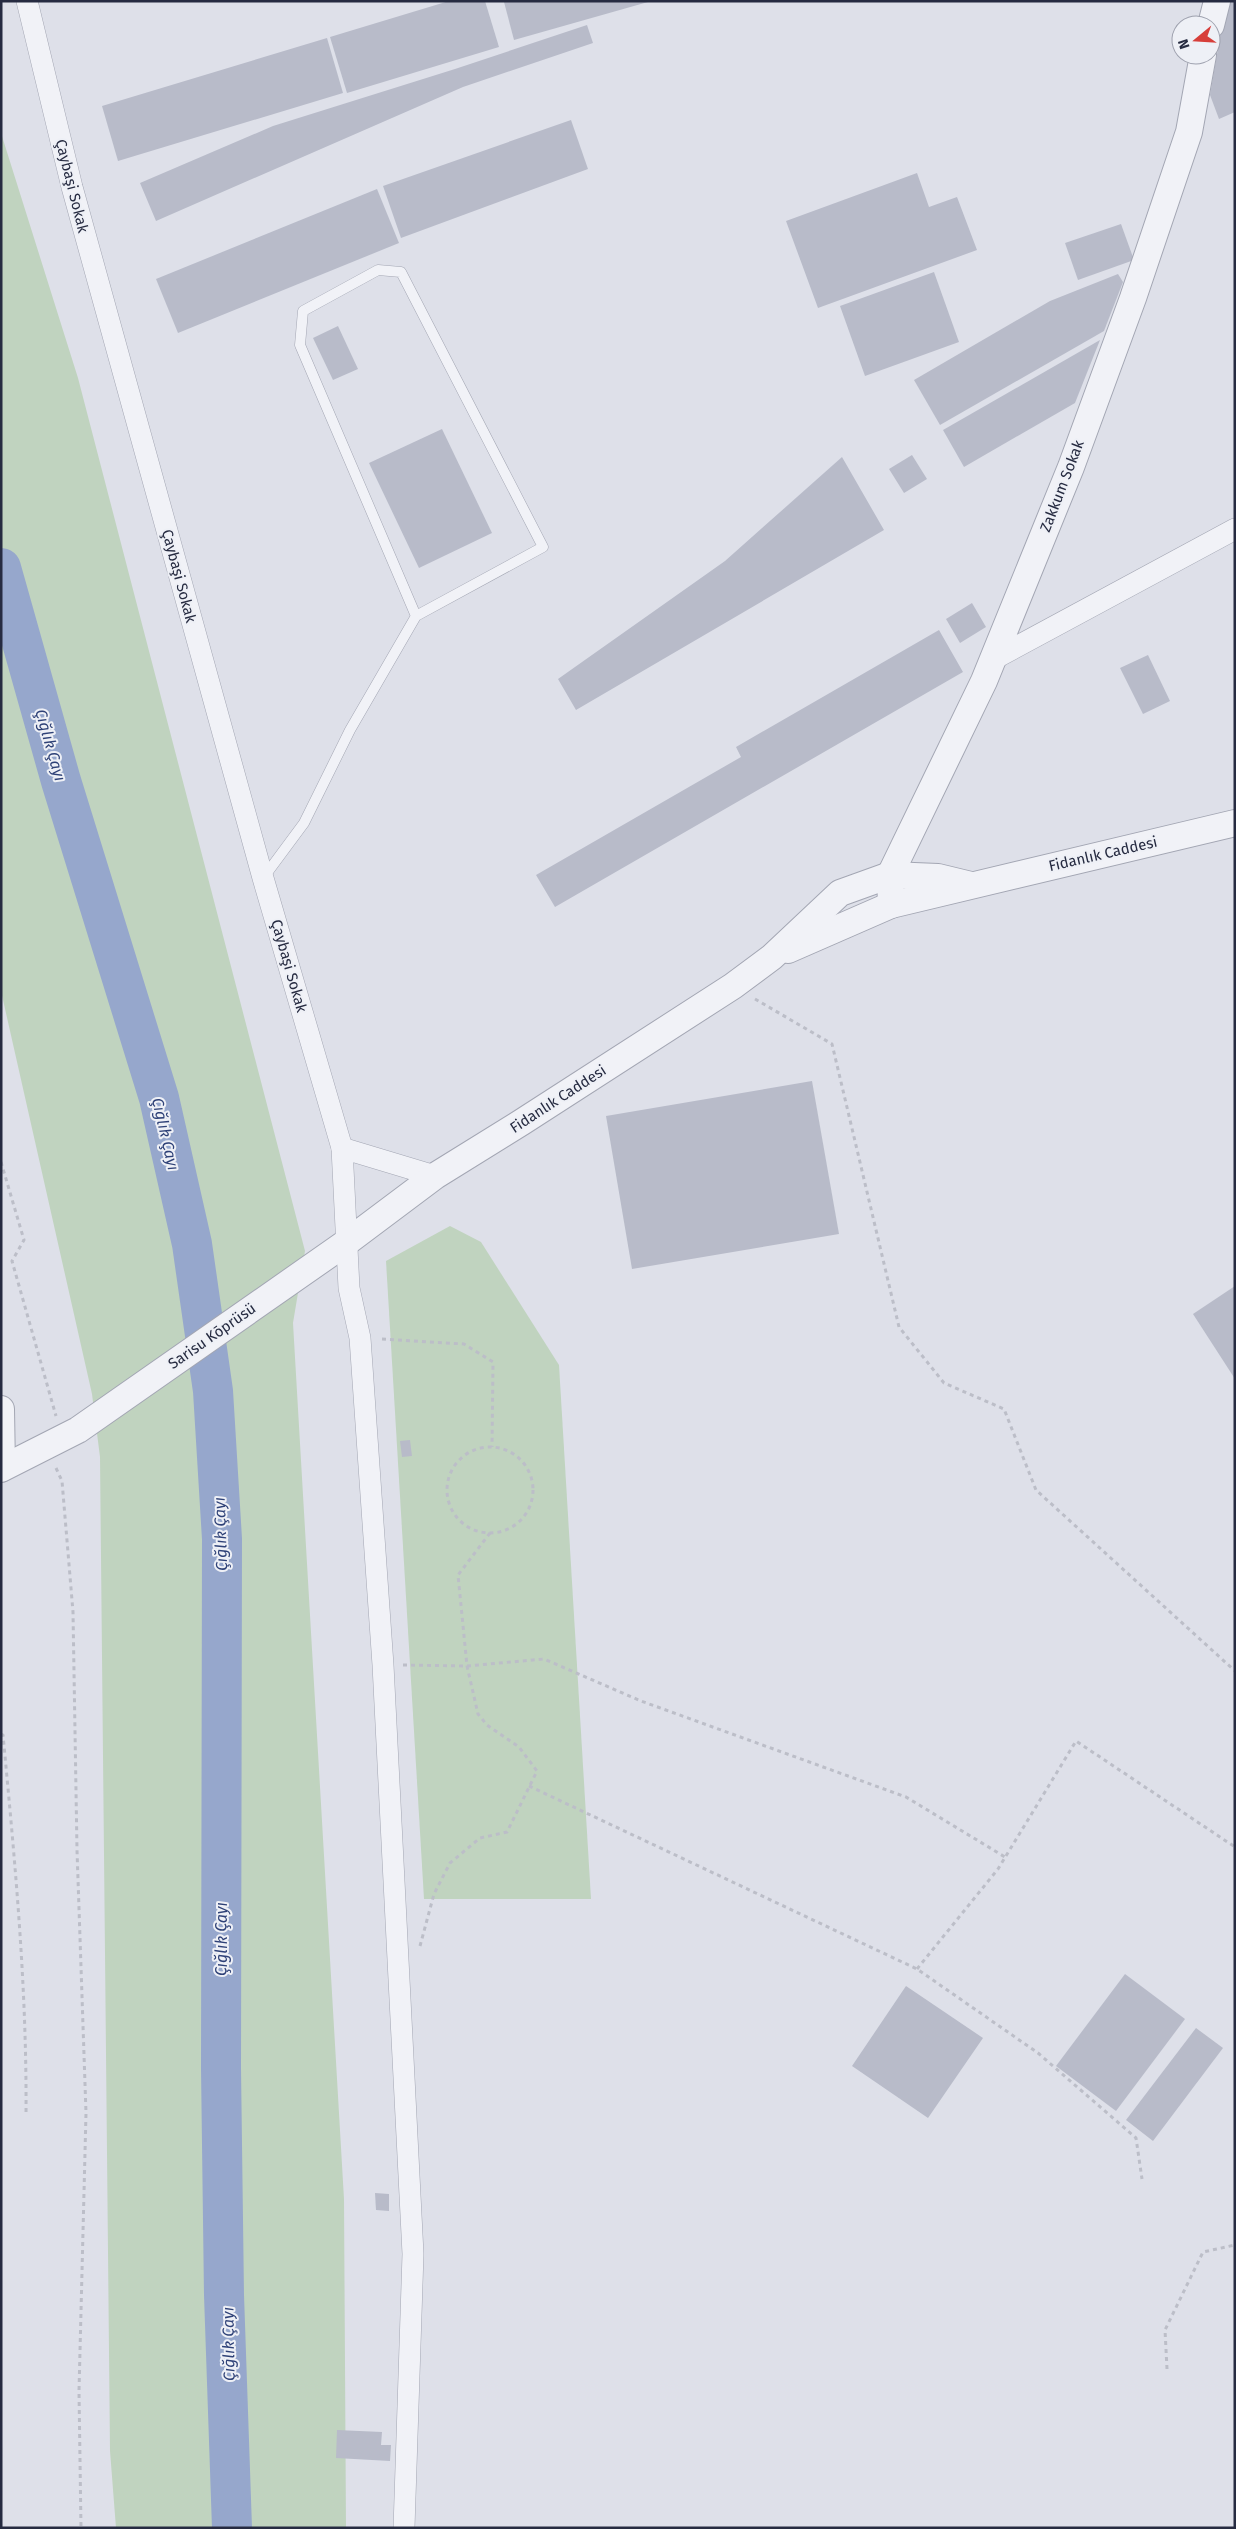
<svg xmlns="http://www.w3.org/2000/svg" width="1236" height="2529" font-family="'Fira Sans',sans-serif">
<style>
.green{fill:#c0d3bf}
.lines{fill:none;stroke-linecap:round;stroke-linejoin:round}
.river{stroke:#96a7cc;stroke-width:40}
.building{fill:#b8bbc9}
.service-casing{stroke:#a3a6b3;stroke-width:11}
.minor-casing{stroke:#a3a6b3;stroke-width:22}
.tertiary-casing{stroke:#a3a6b3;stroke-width:28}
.path{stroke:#bcbec8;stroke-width:3;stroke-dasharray:4 4;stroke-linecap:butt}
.service{stroke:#f1f2f7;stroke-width:10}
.minor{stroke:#f1f2f7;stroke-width:21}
.tertiary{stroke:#f1f2f7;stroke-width:26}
.labels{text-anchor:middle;stroke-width:4;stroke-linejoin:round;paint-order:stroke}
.street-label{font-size:15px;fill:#262b41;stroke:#eef0f6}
.water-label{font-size:16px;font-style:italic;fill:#2e4177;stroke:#eef0f6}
</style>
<rect width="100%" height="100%" fill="#dee0e9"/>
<g class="green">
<path d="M 1,133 L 78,378 L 305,1251 L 293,1323 L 344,2199 L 346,2528 L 116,2528 L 110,2451 L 100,1457 L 92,1394 L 1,991 Z"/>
<path d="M 450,1226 L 481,1242 L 559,1365 L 591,1899 L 424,1899 L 386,1261 Z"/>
</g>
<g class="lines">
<path class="river" d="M 1,568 L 61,781 L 159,1098 L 192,1244 L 213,1391 L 222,1539 L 221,2068 L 224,2295 L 232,2528"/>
</g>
<g class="building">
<path d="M 449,1 L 485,1 L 499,47 L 347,93 L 330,37 Z"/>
<path d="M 508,1 L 648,1 L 648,2 L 514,40 L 504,2 Z"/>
<path d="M 1226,1 L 1235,1 L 1235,112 L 1219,119 L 1210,95 Z"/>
<path d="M 587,25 L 593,43 L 463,87 L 156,221 L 140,183 L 273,126 L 455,69 Z"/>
<path d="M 327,38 L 343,93 L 118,161 L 102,106 Z"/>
<path d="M 571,120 L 588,169 L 401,238 L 383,186 Z"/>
<path d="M 917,173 L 929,207 L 957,197 L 977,250 L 818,308 L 786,221 Z"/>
<path d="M 377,189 L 399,243 L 178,333 L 156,279 Z"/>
<path d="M 1121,224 L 1134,260 L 1078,280 L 1065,243 Z"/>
<path d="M 934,272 L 959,342 L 865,376 L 840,306 Z"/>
<path d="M 1118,274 L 1123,282 L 1104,331 L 940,425 L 914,380 L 1050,301 Z"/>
<path d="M 338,326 L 358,369 L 333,380 L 313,338 Z"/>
<path d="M 1100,340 L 1075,403 L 964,467 L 943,430 Z"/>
<path d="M 442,429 L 492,533 L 419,568 L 369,463 Z"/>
<path d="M 912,455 L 927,479 L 904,493 L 889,469 Z"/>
<path d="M 842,457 L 884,530 L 576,710 L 558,679 L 725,561 Z"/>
<path d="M 972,603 L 986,627 L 960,643 L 946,619 Z"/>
<path d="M 939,630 L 963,672 L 555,907 L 536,875 L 741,757 L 736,747 Z"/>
<path d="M 1148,655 L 1170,701 L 1143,714 L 1120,668 Z"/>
<path d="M 812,1081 L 839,1234 L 632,1269 L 606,1116 Z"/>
<path d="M 1235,1286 L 1235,1379 L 1193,1314 Z"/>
<path d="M 410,1440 L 412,1456 L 402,1457 L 400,1441 Z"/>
<path d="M 1125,1974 L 1185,2019 L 1116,2111 L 1056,2066 Z"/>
<path d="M 906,1986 L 983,2038 L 928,2118 L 852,2066 Z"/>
<path d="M 1196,2028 L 1223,2048 L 1153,2141 L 1126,2120 Z"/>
<path d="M 375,2193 L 389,2194 L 389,2211 L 376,2210 Z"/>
<path d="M 337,2430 L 382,2432 L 381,2445 L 391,2445 L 390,2461 L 336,2458 Z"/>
</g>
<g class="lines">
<g class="service-casing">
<path id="service" d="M 264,877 L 304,823 L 350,730 L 416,616 L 543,547 L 401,272 L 378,270 L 303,311 L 300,345 L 416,616"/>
</g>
<g class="minor-casing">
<g id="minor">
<path d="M 27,1 L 72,187 L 263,878 L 342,1148"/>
<path d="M 992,660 L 1235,529"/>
<path d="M 404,2528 L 413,2254 L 383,1665 L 360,1338 L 349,1288 L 342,1148 L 435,1176"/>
</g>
</g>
<g class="tertiary-casing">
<g id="tertiary">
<path d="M 1211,25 L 1217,1"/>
<path d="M 891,905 L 890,875 L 984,681 L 1071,467 L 1133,298 L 1189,132 L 1203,55"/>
<path d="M 788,950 L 891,905 L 1235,823"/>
<path d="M 1,1409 L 2,1468"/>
<path d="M 1,1469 L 78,1430 L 347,1242 L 435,1176 L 522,1122 L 733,986 L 772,957 L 840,893 L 890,875 L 938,877 L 971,885"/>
</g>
</g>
<g class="path">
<path d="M 755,999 L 832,1044 L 899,1327 L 944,1383 L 1004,1409 L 1036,1490 L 1235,1671"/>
<path d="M 1,1162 L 24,1240 L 12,1261 L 56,1416"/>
<path d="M 382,1339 L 464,1344 L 493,1362 L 492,1447"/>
<circle cx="490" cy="1490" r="43"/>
<path d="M 56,1468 L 62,1481 L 73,1612 L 77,1850 L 86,2113 L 79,2391 L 81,2528"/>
<path d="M 403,1665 L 467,1666 L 544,1659 L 641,1701 L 906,1797 L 1005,1857"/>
<path d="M 1,1734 L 3,1735 C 15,1862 27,1988 26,2115"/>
<path d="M 529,1786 L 917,1969 L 1038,2053 L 1136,2138 L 1142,2179"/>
<path d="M 420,1946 L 434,1894 L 450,1863 L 480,1838 L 507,1832 L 537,1771 L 519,1747 L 487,1725 L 478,1714 L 467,1666 L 458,1575 L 490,1533"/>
<path d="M 917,1969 L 998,1869 L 1076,1741 L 1235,1847"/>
<path d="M 1167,2369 L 1165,2330 L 1203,2252 L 1235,2245"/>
</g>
<use href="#service" class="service"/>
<use href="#minor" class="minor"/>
<use href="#tertiary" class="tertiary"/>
</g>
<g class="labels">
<g class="street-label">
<text transform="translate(72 186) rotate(76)" y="5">Çaybaşi Sokak</text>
<text transform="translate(1062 486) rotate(-69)" y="5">Zakkum Sokak</text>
<text transform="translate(179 576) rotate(75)" y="5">Çaybaşi Sokak</text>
<text transform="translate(1103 854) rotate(-13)" y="5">Fidanlık Caddesi</text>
<text transform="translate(289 966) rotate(74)" y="5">Çaybaşi Sokak</text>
<text transform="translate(558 1099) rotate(-33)" y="5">Fidanlık Caddesi</text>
<text transform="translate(212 1336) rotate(-35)" y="5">Sarisu Kōprüsü</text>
</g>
<g class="water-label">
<text transform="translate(51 745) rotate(74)" y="6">Çığlık Çayı</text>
<text transform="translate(166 1134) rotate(77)" y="6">Çığlık Çayı</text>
<text transform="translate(220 1534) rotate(-92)" y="6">Çığlık Çayı</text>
<text transform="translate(221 1939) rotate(-90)" y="6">Çığlık Çayı</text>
<text transform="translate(228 2344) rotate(-91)" y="6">Çığlık Çayı</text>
</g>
</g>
<rect width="1236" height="2529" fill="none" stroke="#262b41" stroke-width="5"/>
<g transform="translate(1196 40) rotate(252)"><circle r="24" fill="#eef0f6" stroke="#9ea1ae"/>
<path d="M0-4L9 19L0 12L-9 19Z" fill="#d73e3a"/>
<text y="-8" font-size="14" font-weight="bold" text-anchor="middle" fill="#262b41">N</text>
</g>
</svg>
